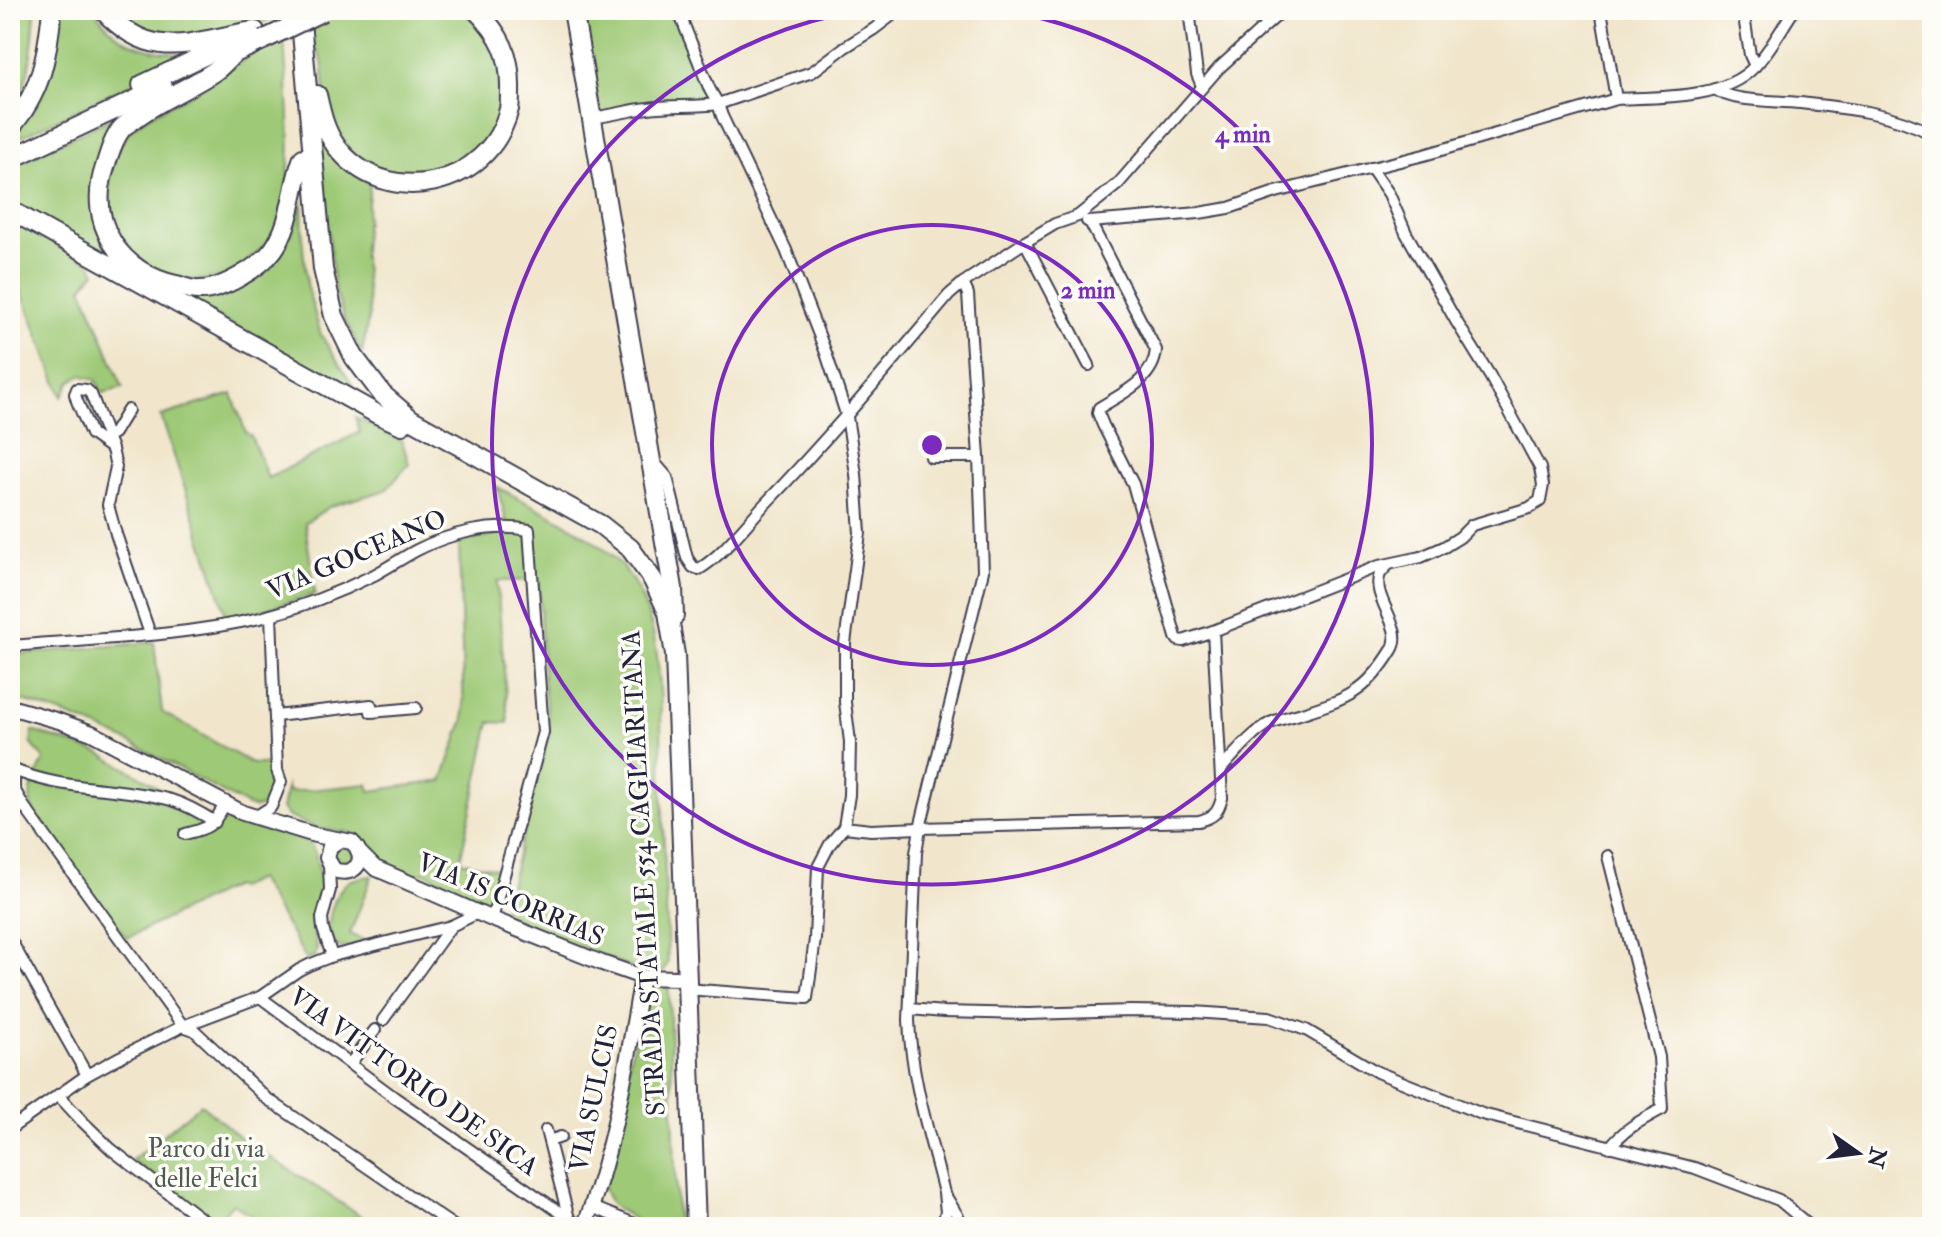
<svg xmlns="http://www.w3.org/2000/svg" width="1942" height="1237" font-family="'IM FELL Double Pica',serif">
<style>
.green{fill:#9ec976;stroke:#607658;stroke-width:2}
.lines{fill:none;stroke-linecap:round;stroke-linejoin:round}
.minor-casing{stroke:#413f51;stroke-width:14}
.tertiary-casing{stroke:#413f51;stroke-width:18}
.trunk-casing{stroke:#413f51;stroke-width:22}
.minor{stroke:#fff;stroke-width:10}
.tertiary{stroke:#fff;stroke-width:14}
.trunk{stroke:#fff;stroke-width:18}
.trunk-bridge-casing{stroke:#413f51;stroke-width:22;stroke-linecap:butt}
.trunk-bridge{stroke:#fff;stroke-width:18}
.ring{fill:none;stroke:#7b2cbf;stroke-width:4}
.labels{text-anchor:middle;stroke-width:7;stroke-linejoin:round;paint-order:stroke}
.street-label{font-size:26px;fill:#22223b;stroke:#fdfcf7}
.park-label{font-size:26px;fill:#4d5c50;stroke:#fdfcf7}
.centre{fill:#7b2cbf;stroke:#fdfcf7;stroke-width:4}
.ring-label{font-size:24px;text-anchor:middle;font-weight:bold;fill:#7b2cbf;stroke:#fdfcf7;stroke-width:7;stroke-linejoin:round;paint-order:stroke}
</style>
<rect width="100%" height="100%" fill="#fdfcf7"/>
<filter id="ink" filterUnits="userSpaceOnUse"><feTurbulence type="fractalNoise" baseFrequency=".0125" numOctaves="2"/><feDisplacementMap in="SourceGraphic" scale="16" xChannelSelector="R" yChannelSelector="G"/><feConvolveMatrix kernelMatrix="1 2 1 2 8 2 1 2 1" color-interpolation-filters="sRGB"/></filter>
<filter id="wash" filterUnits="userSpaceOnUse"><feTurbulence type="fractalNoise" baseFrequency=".006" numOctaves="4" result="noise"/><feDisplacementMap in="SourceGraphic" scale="32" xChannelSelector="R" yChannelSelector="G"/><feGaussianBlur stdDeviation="1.8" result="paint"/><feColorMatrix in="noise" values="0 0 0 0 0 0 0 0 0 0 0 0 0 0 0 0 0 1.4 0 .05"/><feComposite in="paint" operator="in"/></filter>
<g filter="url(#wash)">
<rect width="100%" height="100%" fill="#f1e6cc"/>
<g class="green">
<path d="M 10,10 L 35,10 C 33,39 31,90 10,111 Z"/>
<path d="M 60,10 L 93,10 C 103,21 114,35 127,41 C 148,52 173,53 197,53 L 10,142 L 10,135 C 53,98 52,62 60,10 Z"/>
<path d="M 113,10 L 282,10 L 282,12 L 263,23 L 195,37 L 156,37 L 128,25 Z"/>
<path d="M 362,10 L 460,10 L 478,23 L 500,57 L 504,101 L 491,138 L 449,172 L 391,176 L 359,159 L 345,145 L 332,124 L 326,98 L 322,60 L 311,38 L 310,25 C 325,16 345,15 362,10 Z"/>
<path d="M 579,10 L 675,10 L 707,89 L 707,101 L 600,114 Z"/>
<path d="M 284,38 C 287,95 297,165 280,220 C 275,236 260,252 246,262 C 242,265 237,270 231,272 C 221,278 208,280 196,280 C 120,281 82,183 133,128 C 145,116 170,105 185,97 C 218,77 249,54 284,38 Z"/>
<path d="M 126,111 L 93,186 L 125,266 L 10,207 L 10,167 Z"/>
<path d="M 318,125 L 348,166 L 370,185 L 363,249 L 369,315 L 362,353 L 344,319 L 334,286 Z"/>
<path d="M 302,200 L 303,248 L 308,290 L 321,335 L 359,395 L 168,290 L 237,286 L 259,276 L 283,250 L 296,223 Z"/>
<path d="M 10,220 L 90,262 L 95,272 L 82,287 L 123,388 L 102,393 L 95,379 L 81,375 L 70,382 L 62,397 L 20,287 L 10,265 Z"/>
<path d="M 232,394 L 246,433 L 251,436 L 268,478 L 360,432 L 355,417 L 402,441 L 409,464 L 386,490 L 331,506 L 305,523 L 315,594 L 260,611 L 227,617 L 161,416 Z"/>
<path d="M 497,487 C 536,508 590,531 620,564 C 670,619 659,717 662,786 C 664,845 666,904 668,962 L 663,972 L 630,967 L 540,931 L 503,913 L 549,732 L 543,676 L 539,580 L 497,581 L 508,723 L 490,722 L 460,861 L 501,870 L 490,906 L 483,906 L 477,897 L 426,873 L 422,873 L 413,877 L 373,858 L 367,845 L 358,836 L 348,832 L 319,829 L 289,817 L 282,809 L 287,786 L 289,792 L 368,784 L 370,791 L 442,781 L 464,719 L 459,543 L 506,532 L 506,520 Z"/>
<path d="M 154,642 L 162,712 L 253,764 L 268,764 C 270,780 272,790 265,805 L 256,808 L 248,806 C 206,784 164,759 121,738 C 85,721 48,708 10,697 L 10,655 Z"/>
<path d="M 33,731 L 99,753 L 147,780 L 163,791 L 170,806 C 198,815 227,821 255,828 C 274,832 292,835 310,843 L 315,853 L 322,884 L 312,922 L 317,949 L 315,956 L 307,960 L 258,879 L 238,888 L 233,886 L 127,938 C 111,916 30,819 30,800 C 30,784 39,773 44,759 L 31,743 Z"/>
<path d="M 345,844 L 355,854 L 350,866 L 337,866 L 334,863 L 334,849 Z"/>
<path d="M 372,876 L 350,934 L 368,942 C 361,943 350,948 343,948 C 317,946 332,892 348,882 C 355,877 364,877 372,876 Z"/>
<path d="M 651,983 L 664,983 L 668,986 L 669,994 L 677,1227 L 643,1227 C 635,1217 624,1214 614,1206 C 608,1201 606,1193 603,1187 L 645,988 Z"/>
<path d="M 201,1104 L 242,1139 L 378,1227 L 287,1227 L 278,1221 L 273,1227 L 266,1227 L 233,1203 L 216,1223 L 132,1160 Z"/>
</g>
</g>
<g filter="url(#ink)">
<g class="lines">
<g class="minor-casing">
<g id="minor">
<path d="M 678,10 L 710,90 L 718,104 L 812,72 L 845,47 L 874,29 L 899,10"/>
<path d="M 1189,10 L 1197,74 L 1202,86"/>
<path d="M 1743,10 L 1750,55 L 1755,66"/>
<path d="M 1715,89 C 1733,103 1777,100 1800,103 C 1846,108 1891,112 1932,134"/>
<path d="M 1616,99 C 1658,97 1723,100 1754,67 C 1770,51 1781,29 1794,10"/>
<path d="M 591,118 C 610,116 629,110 648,108 C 671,105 695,107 718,104 L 722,116 L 786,250 L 826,353 L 847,417 L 856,474 L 860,533 L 845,643 L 845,702 L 850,742 L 849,795 L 844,827 L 830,844 L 818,867 L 815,939 L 807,998 L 686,989"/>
<path d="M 1087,221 L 1090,222 L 1199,213 L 1229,208 L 1276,192 L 1424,155 L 1616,99 L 1601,10"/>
<path d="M 1025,242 L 1089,365"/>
<path d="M 107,437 L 114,433 L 128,410"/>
<path d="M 112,449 L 91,434 L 77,401 L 75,394 L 77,389 L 87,390 L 91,394 L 112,449 L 116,467 L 108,505 L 116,534 L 150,634"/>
<path d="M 931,457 L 979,457"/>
<path d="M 655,463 L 667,477 L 687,558 L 693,567 L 699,569 C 721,557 747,523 765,504 C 830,437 889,366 949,295 L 963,283 L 1025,242 L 1055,224 L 1078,216 L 1118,184 L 1219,68 L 1283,10"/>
<path d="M 1213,631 L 1379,566 L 1421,557 L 1444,547 L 1460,537 L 1472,525 L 1529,508 L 1540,501 L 1543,485 L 1540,468 L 1490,376 L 1456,321 L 1406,233 L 1389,194 L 1371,168"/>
<path d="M 10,646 C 93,639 178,637 260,618 C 299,608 338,593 374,575 C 389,567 402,558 417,550 C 450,533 492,523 529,530 L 543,732 L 492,919"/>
<path d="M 276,716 L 371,705 L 371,712 L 416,708"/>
<path d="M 12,769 C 61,791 119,786 171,800 C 187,805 201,813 215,822"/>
<path d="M 1221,769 C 1236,753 1251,734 1270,723 C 1279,719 1290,717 1299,714 C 1346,699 1365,694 1392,650 C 1406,628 1370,597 1380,574 C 1382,571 1385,568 1388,565"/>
<path d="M 14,770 L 14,789 L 23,805 L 183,1026 L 194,1030 L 266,1098 L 455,1227"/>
<path d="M 255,817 L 271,807 L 281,782 L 277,770 L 271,615"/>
<path d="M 844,827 L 871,830 L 920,828 L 1199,821 C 1214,817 1218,813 1222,798 L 1213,631 L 1183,641 L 1178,640 L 1176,637 L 1133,484 L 1103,425 L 1098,413 L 1099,408 C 1121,394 1154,380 1156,350 L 1090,222"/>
<path d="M 185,834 C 210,828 213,826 225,804"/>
<path d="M 1608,856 L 1659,1057 L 1662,1109 C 1642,1120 1624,1129 1610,1147"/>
<path d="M 329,865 L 330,890 L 322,918 L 323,929 L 332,956"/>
<path d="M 10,939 L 87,1075"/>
<path d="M 260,997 L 394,1097 L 581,1227"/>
<path d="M 910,1009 L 944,1012 L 1028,1014 L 1131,1011 L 1193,1012 L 1269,1017 L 1306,1030 L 1377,1072 L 1482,1114 L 1695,1168 L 1779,1200 L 1811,1227"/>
<path d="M 383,1020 L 451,926"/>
<path d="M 350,1064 L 375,1030"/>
<path d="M 58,1095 L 82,1121 L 111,1149 L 212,1227"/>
<path d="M 10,1129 L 87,1075 L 120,1057 L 183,1026 L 260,997 L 299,970 L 309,965 L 332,956 L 451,926 L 478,913"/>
<path d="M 546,1130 L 569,1219"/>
<path d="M 549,1141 L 561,1137"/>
<path d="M 947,1198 L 963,1225"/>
<path d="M 592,1207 L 632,1223 L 637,1227"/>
<path d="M 942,1227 L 946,1212 L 944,1193 C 930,1136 911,1079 909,1020 L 916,853 L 920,828 L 983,571 L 979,457 L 968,294 L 963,283"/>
</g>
</g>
<g class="tertiary-casing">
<g id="tertiary">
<path d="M 10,707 L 59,721 L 92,733 L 243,813 L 315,835 L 352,842 C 369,858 356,878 334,870 L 327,858 L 330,846 L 340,840"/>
<path d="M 360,853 L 375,868 L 492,919 L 602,963 L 642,977 L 676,978"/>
<path d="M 584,1227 C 615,1147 627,1061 642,977"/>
</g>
</g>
<g class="trunk-casing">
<g id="trunk">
<path d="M 103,10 C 153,65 193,40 255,31"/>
<path d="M 300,10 L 323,269 L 334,316 L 354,357 L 382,394 L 411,419 L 601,525 L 630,548 L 653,580 L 668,612 L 675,655 L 696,1227"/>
<path d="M 573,10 L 673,588 L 674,616"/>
<path d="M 233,54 C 227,60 222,66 215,71 C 190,88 161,99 137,117 C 132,121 126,124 122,128 C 113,139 109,154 105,167 C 86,223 120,273 176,285 C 184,287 193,291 200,290 C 223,290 260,267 273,250 C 293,222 291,188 303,158"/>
<path d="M 222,59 L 263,40"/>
<path d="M 142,85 L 235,41"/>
<path d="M 317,95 C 321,113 325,131 336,146 C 385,211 490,188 509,109 C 510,104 510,97 510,91 C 511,55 501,35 476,10"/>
<path d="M 10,128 C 42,91 47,57 52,10"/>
<path d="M 10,159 L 163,87"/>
<path d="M 10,212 L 19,215 L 377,414 L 402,425"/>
</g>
</g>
<use href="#minor" class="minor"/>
<use href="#tertiary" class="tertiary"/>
<use href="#trunk" class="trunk"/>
<g class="trunk-bridge-casing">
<path id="trunk-bridge" d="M 263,40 L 323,11"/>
</g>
<use href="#trunk-bridge" class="trunk-bridge"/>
</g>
</g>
<g class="ring">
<circle cx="932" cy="445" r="220"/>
<path d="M1001 10A440 440 0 1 1 863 10"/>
</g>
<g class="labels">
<g class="street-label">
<text transform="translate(356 554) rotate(-23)" y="9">VIA GOCEANO</text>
<text transform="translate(643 873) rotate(-93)" y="9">STRADA STATALE 554 CAGLIARITANA</text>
<text transform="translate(511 899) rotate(23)" y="9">VIA IS CORRIAS</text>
<text transform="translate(414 1081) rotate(36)" y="9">VIA VITTORIO DE SICA</text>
<text transform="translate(593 1098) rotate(-78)" y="9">VIA SULCIS</text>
</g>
<g class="park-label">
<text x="206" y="1157">Parco di via<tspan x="206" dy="30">delle Felci</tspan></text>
</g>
</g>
<circle cx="932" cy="445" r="12" class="centre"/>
<g class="ring-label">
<text x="1243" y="142">4 min</text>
<text x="1088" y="298">2 min</text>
</g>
<rect width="1942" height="1237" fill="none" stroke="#fdfcf7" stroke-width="40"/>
<g transform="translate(1858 1153) rotate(104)" stroke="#fdfcf7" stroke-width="6" paint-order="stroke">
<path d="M0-6L14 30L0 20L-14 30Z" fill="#22223b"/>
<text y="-12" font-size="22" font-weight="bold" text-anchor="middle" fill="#22223b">N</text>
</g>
</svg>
